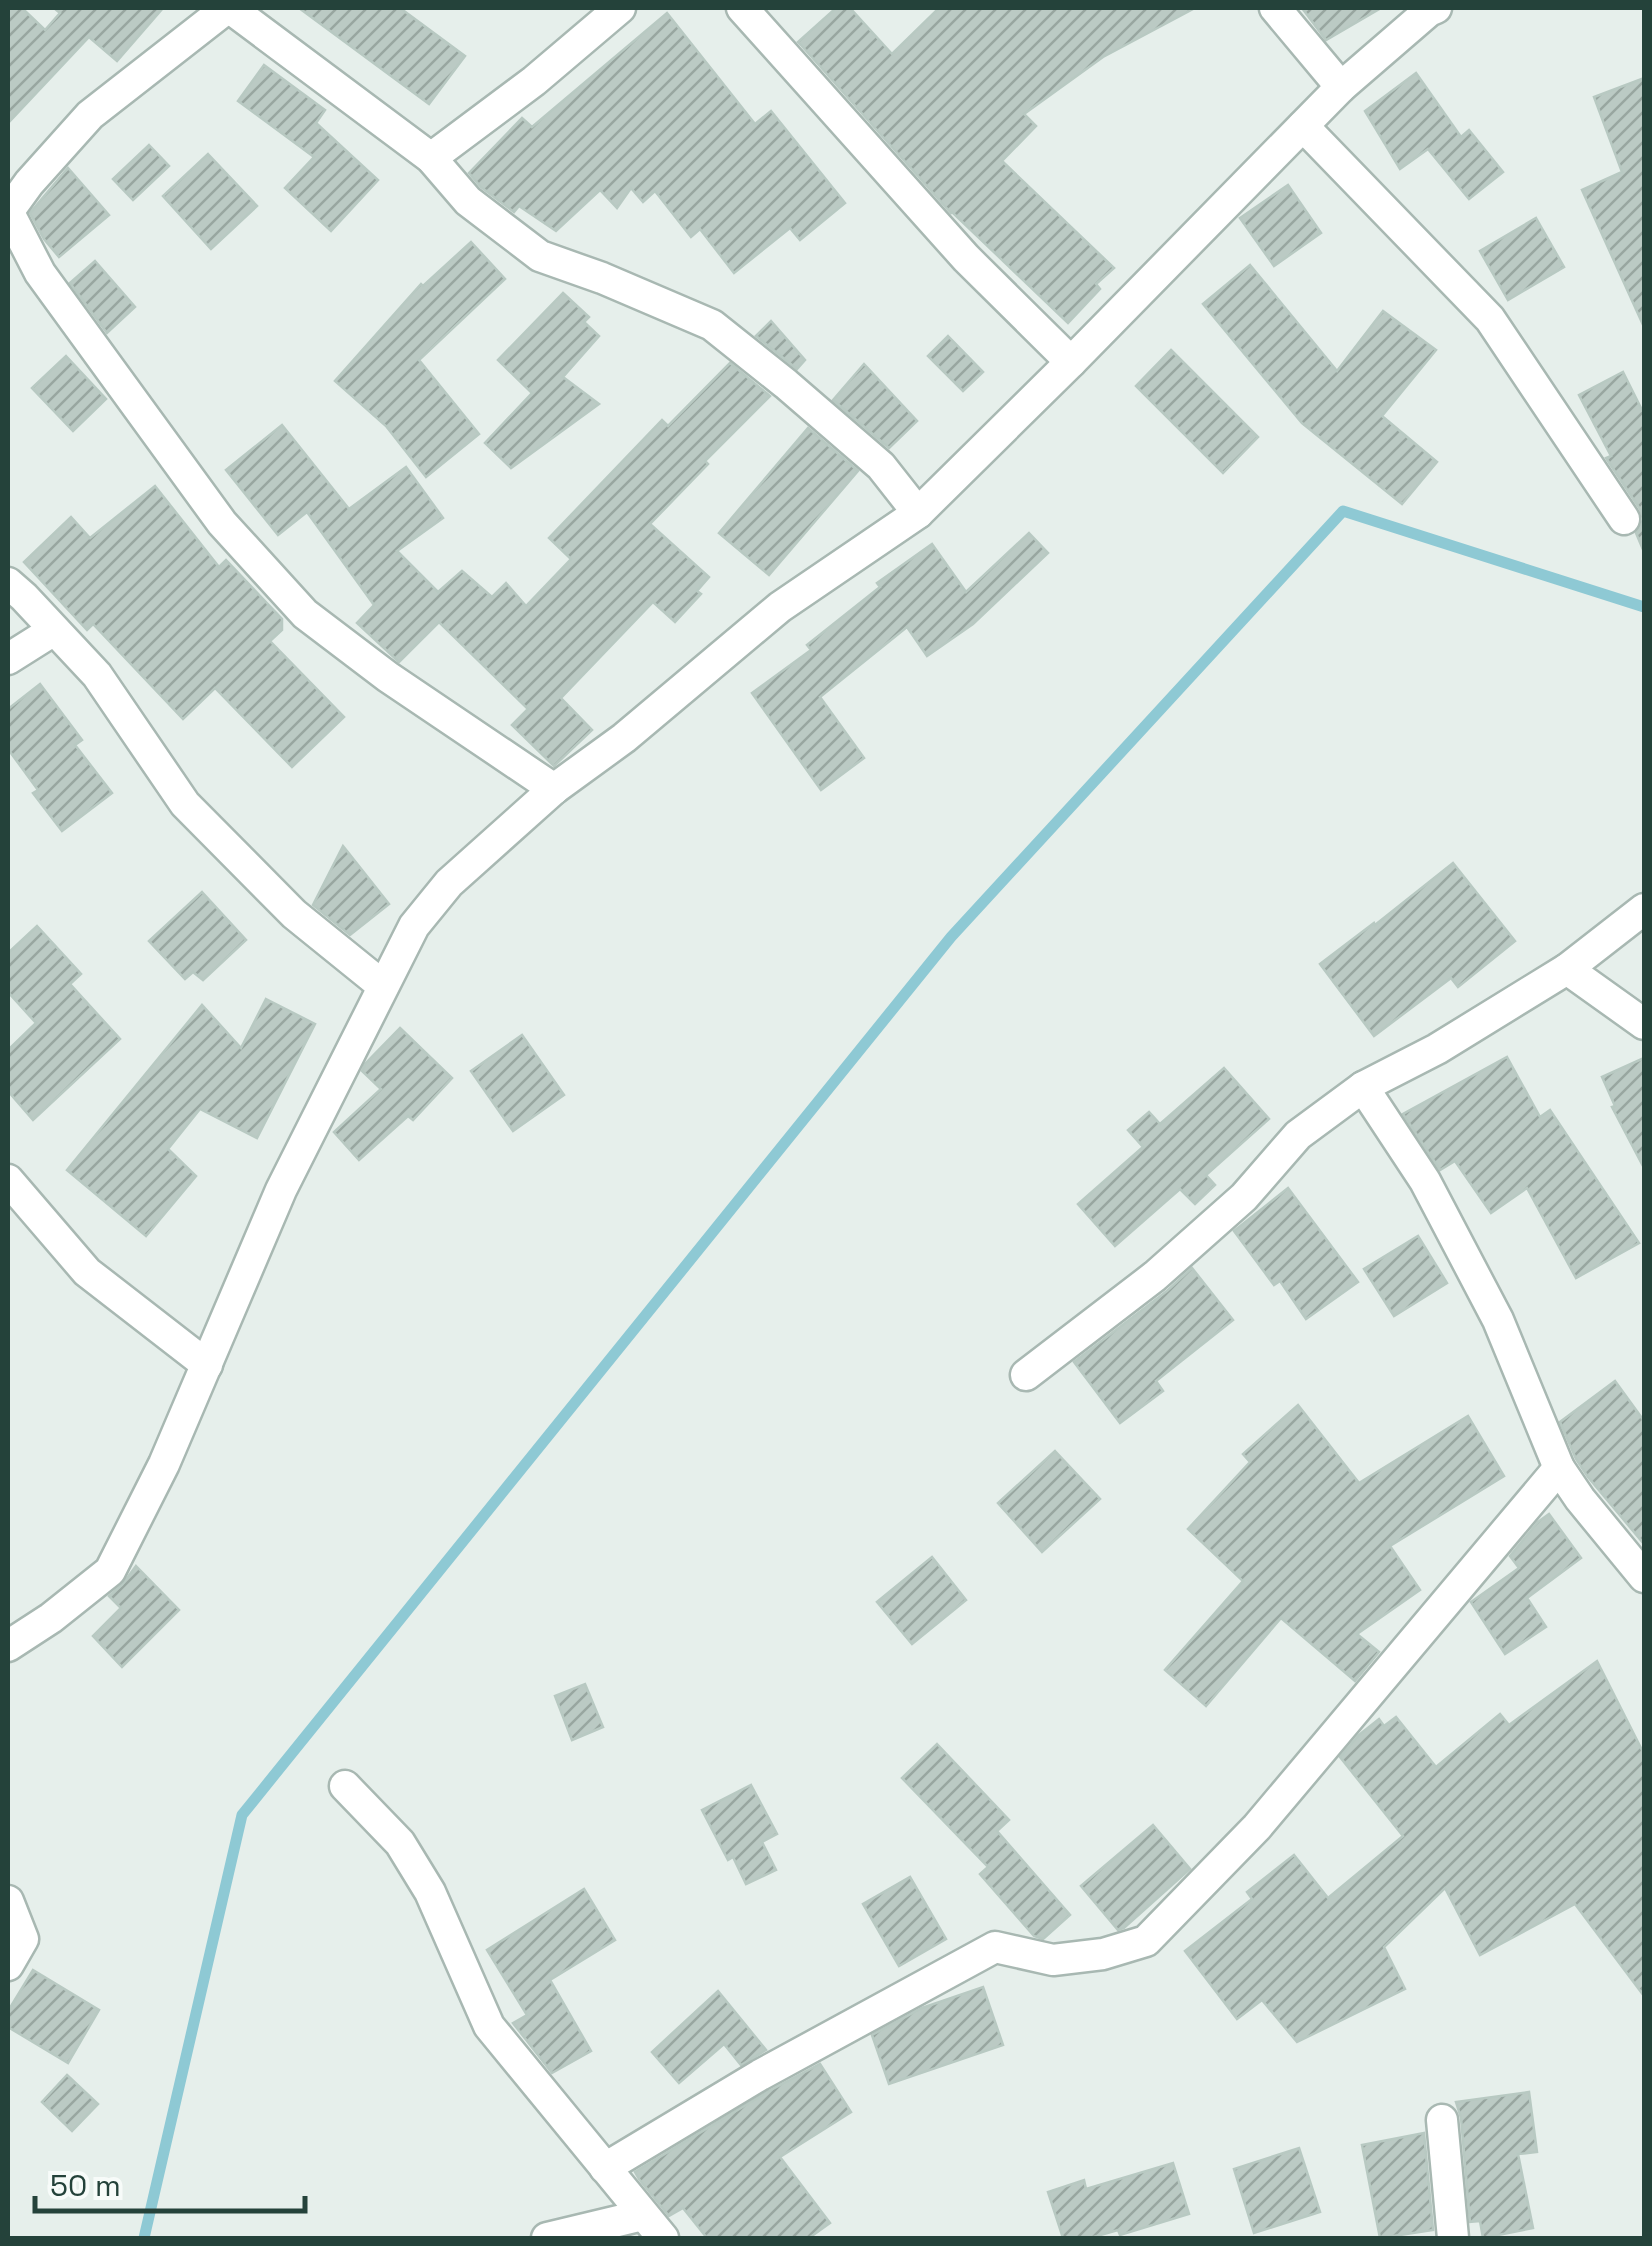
<svg xmlns="http://www.w3.org/2000/svg" width="1652" height="2246" font-family="'Space Grotesk',sans-serif">
<style>
.lines{fill:none;stroke-linecap:round;stroke-linejoin:round}
.stream{stroke:#8ec9d4;stroke-width:11}
.building{fill:url(#building-hatch);stroke:#b8c9c2;stroke-width:2.5}
.minor-casing{stroke:#a8b8b2;stroke-width:35}
.minor{stroke:#fff;stroke-width:30}
</style>
<defs>
<pattern id="building-hatch" width="6" height="6" patternUnits="userSpaceOnUse" patternTransform="scale(2.5)"><rect width="6" height="6" fill="#bbcac4"/><path d="M-1 1l2-2M0 6l6-6M5 7l2-2" fill="none" stroke="#98a6a0"/></pattern>
</defs>
<rect width="100%" height="100%" fill="#e6efeb"/>
<g class="lines">
<path class="stream" d="M 144,2238 L 242,1815 L 951,937 L 1343,511 L 1644,607"/>
</g>
<g class="building">
<path d="M 8,8 L 22,8 L 45,30 L 60,13 L 54,8 L 163,8 L 117,61 L 89,37 L 8,123 Z"/>
<path d="M 299,8 L 400,8 L 465,56 L 429,104 Z"/>
<path d="M 836,8 L 850,8 L 892,54 L 939,8 L 1195,8 L 1103,57 L 1024,114 L 1036,126 L 1002,161 L 1114,268 L 1096,284 L 1100,289 L 1068,323 L 952,212 L 951,213 L 801,45 L 798,42 Z"/>
<path d="M 1302,8 L 1381,8 L 1326,40 Z"/>
<path d="M 667,13 L 755,124 L 771,111 L 845,203 L 800,240 L 790,228 L 734,273 L 700,229 L 691,237 L 655,191 L 643,202 L 631,188 L 617,208 L 600,190 L 556,231 L 519,206 L 514,212 L 481,187 L 469,173 L 522,118 L 532,127 Z"/>
<path d="M 264,65 L 325,110 L 316,123 L 378,180 L 331,231 L 285,188 L 314,157 L 238,101 Z"/>
<path d="M 1416,73 L 1461,137 L 1469,130 L 1503,172 L 1469,199 L 1428,149 L 1400,169 L 1365,111 Z"/>
<path d="M 1644,78 L 1644,327 L 1582,190 L 1622,172 L 1594,97 Z"/>
<path d="M 149,145 L 169,166 L 133,200 L 113,179 Z"/>
<path d="M 208,154 L 257,206 L 211,249 L 163,196 Z"/>
<path d="M 68,168 L 109,215 L 59,257 L 44,239 L 30,213 Z"/>
<path d="M 1288,185 L 1321,233 L 1274,266 L 1240,218 Z"/>
<path d="M 1536,218 L 1564,267 L 1508,300 L 1480,251 Z"/>
<path d="M 471,242 L 505,279 L 419,360 L 479,434 L 426,477 L 386,426 L 335,381 L 421,284 L 423,286 Z"/>
<path d="M 95,261 L 135,307 L 107,333 L 70,283 Z"/>
<path d="M 1250,265 L 1337,371 L 1383,311 L 1436,350 L 1382,416 L 1437,462 L 1402,504 L 1302,423 L 1203,304 Z"/>
<path d="M 563,293 L 589,317 L 584,322 L 599,336 L 563,377 L 599,404 L 511,468 L 485,443 L 532,393 L 498,360 Z"/>
<path d="M 771,321 L 805,360 L 797,369 L 756,336 Z"/>
<path d="M 948,336 L 983,372 L 963,391 L 928,356 Z"/>
<path d="M 1171,350 L 1258,437 L 1223,473 L 1136,386 Z"/>
<path d="M 66,356 L 106,399 L 73,431 L 32,388 Z"/>
<path d="M 730,363 L 770,396 L 705,461 L 708,464 L 650,524 L 709,577 L 697,591 L 701,594 L 675,622 L 653,602 L 561,698 L 592,730 L 554,766 L 512,725 L 528,709 L 439,622 L 399,662 L 357,623 L 374,605 L 307,512 L 278,535 L 226,470 L 282,425 L 349,509 L 406,467 L 443,518 L 397,551 L 438,592 L 462,571 L 492,597 L 506,583 L 526,606 L 571,559 L 549,538 L 662,420 L 668,426 Z"/>
<path d="M 864,364 L 917,421 L 889,448 L 833,400 Z"/>
<path d="M 1623,372 L 1644,414 L 1644,552 L 1636,533 L 1641,526 L 1643,519 L 1640,509 L 1606,458 L 1611,456 L 1579,395 Z"/>
<path d="M 808,428 L 858,471 L 769,575 L 719,533 Z"/>
<path d="M 155,486 L 219,567 L 226,560 L 282,619 L 282,630 L 270,641 L 344,717 L 292,767 L 215,688 L 183,719 L 93,624 L 87,630 L 24,562 L 71,517 L 90,538 Z"/>
<path d="M 1029,533 L 1048,553 L 973,624 L 927,656 L 907,627 L 820,697 L 864,758 L 821,790 L 752,693 L 811,650 L 807,645 L 880,587 L 877,583 L 932,544 L 966,592 Z"/>
<path d="M 40,684 L 82,740 L 75,745 L 112,793 L 62,831 L 33,793 L 38,790 L 8,749 L 8,709 Z"/>
<path d="M 343,846 L 389,904 L 350,935 L 313,905 Z"/>
<path d="M 1453,863 L 1515,941 L 1458,987 L 1451,978 L 1374,1036 L 1320,964 L 1374,923 L 1375,925 Z"/>
<path d="M 202,892 L 246,940 L 203,980 L 193,972 L 185,979 L 149,941 Z"/>
<path d="M 37,926 L 81,974 L 70,984 L 120,1039 L 33,1120 L 8,1091 L 8,1050 L 36,1023 L 8,992 L 8,953 Z"/>
<path d="M 266,999 L 315,1024 L 257,1138 L 200,1109 L 168,1149 L 196,1176 L 146,1236 L 67,1170 L 202,1005 L 241,1048 Z"/>
<path d="M 400,1028 L 452,1078 L 413,1120 L 408,1116 L 359,1160 L 334,1132 L 381,1089 L 362,1071 L 365,1064 Z"/>
<path d="M 522,1035 L 564,1095 L 513,1131 L 471,1071 Z"/>
<path d="M 1507,1057 L 1540,1117 L 1550,1110 L 1639,1243 L 1576,1278 L 1527,1188 L 1491,1213 L 1455,1161 L 1440,1170 L 1403,1114 Z"/>
<path d="M 1644,1058 L 1644,1168 L 1612,1107 L 1615,1106 L 1602,1077 Z"/>
<path d="M 1224,1068 L 1269,1119 L 1206,1175 L 1215,1185 L 1195,1204 L 1180,1189 L 1115,1246 L 1078,1204 L 1143,1147 L 1128,1130 L 1149,1112 L 1160,1124 Z"/>
<path d="M 1288,1188 L 1358,1282 L 1306,1319 L 1280,1281 L 1274,1285 L 1234,1231 Z"/>
<path d="M 1418,1236 L 1447,1283 L 1394,1316 L 1364,1269 Z"/>
<path d="M 1192,1268 L 1233,1320 L 1156,1381 L 1163,1391 L 1120,1423 L 1074,1362 L 1167,1291 Z"/>
<path d="M 1615,1381 L 1644,1421 L 1644,1544 L 1588,1477 L 1576,1459 L 1560,1422 Z"/>
<path d="M 1298,1405 L 1359,1483 L 1468,1416 L 1504,1476 L 1390,1546 L 1420,1590 L 1357,1634 L 1379,1652 L 1355,1681 L 1281,1618 L 1206,1706 L 1165,1670 L 1243,1581 L 1188,1529 L 1250,1462 L 1243,1454 Z"/>
<path d="M 1055,1451 L 1100,1499 L 1042,1552 L 998,1503 Z"/>
<path d="M 1549,1514 L 1581,1558 L 1527,1598 L 1546,1627 L 1505,1654 L 1471,1602 L 1519,1568 L 1510,1556 L 1538,1522 Z"/>
<path d="M 932,1557 L 966,1600 L 912,1644 L 877,1602 Z"/>
<path d="M 136,1566 L 179,1610 L 122,1667 L 93,1636 L 121,1608 L 109,1596 L 122,1585 Z"/>
<path d="M 1597,1661 L 1644,1754 L 1644,1996 L 1575,1904 L 1480,1955 L 1445,1888 L 1384,1947 L 1405,1989 L 1297,2042 L 1262,2000 L 1237,2019 L 1185,1951 L 1252,1899 L 1247,1892 L 1294,1855 L 1328,1898 L 1403,1836 L 1340,1757 L 1359,1735 L 1379,1719 L 1384,1726 L 1396,1717 L 1436,1767 L 1500,1714 L 1509,1725 Z"/>
<path d="M 585,1684 L 603,1727 L 572,1740 L 555,1696 Z"/>
<path d="M 937,1744 L 1009,1820 L 997,1831 L 1070,1915 L 1043,1939 L 1034,1936 L 980,1874 L 988,1867 L 902,1778 Z"/>
<path d="M 751,1785 L 777,1834 L 762,1842 L 776,1870 L 746,1884 L 733,1857 L 728,1860 L 702,1810 Z"/>
<path d="M 1153,1825 L 1190,1869 L 1124,1928 L 1118,1930 L 1081,1886 Z"/>
<path d="M 910,1877 L 946,1939 L 899,1966 L 863,1904 Z"/>
<path d="M 584,1889 L 615,1940 L 550,1980 L 591,2051 L 552,2073 L 513,2023 L 527,2015 L 487,1950 Z"/>
<path d="M 33,1970 L 99,2010 L 68,2063 L 8,2027 L 8,2011 Z"/>
<path d="M 983,1987 L 1003,2045 L 889,2084 L 872,2035 L 922,2008 Z"/>
<path d="M 718,1991 L 766,2050 L 741,2065 L 724,2044 L 679,2083 L 652,2052 Z"/>
<path d="M 820,2064 L 851,2112 L 780,2157 L 830,2223 L 809,2238 L 707,2238 L 683,2208 L 669,2216 L 639,2179 L 635,2172 L 769,2091 Z"/>
<path d="M 67,2075 L 98,2104 L 72,2131 L 42,2102 Z"/>
<path d="M 1529,2092 L 1537,2152 L 1518,2154 L 1533,2228 L 1483,2238 L 1480,2221 L 1470,2222 L 1461,2118 L 1456,2102 Z"/>
<path d="M 1424,2133 L 1433,2230 L 1380,2238 L 1362,2145 Z"/>
<path d="M 1299,2148 L 1320,2212 L 1254,2233 L 1234,2169 Z"/>
<path d="M 1173,2163 L 1189,2214 L 1120,2235 L 1118,2230 L 1090,2238 L 1063,2238 L 1048,2192 L 1084,2180 L 1086,2189 Z"/>
</g>
<g class="lines">
<g class="minor-casing">
<g id="minor">
<path d="M 230,8 L 431,158 L 468,201 L 540,256 L 602,278 L 712,325 L 786,384 L 881,466 L 918,513"/>
<path d="M 742,8 L 966,258 L 1071,362"/>
<path d="M 1275,8 L 1341,87"/>
<path d="M 1303,126 L 1490,319 L 1624,519"/>
<path d="M 431,158 L 534,81 L 620,8"/>
<path d="M 8,211 L 40,273 L 222,523 L 305,614 L 388,677 L 554,789"/>
<path d="M 8,212 L 29,183 L 90,115 L 227,8"/>
<path d="M 8,583 L 24,597 L 97,675 L 185,804 L 294,914 L 383,986"/>
<path d="M 8,659 L 54,630"/>
<path d="M 1567,969 L 1644,1024"/>
<path d="M 1363,1087 L 1425,1181 L 1498,1320 L 1559,1468 L 1580,1499 L 1644,1577"/>
<path d="M 8,1180 L 87,1272 L 207,1365"/>
<path d="M 1026,1375 L 1155,1276 L 1244,1197 L 1298,1135 L 1363,1087 L 1437,1049 L 1567,969 L 1644,909"/>
<path d="M 8,1646 L 51,1618 L 110,1571 L 164,1464 L 281,1190 L 414,926 L 449,883 L 554,789 L 624,738 L 780,607 L 918,513 L 1071,362 L 1341,87 L 1429,11 L 1436,8"/>
<path d="M 345,1786 L 400,1843 L 430,1892 L 489,2026 L 663,2238"/>
<path d="M 8,1901 L 23,1939 L 8,1965"/>
<path d="M 1442,2120 L 1453,2238"/>
<path d="M 605,2168 L 760,2075 L 995,1947 L 1053,1960 L 1103,1954 L 1146,1941 L 1257,1827 L 1559,1468"/>
<path d="M 547,2238 L 643,2215"/>
</g>
</g>
<use href="#minor" class="minor"/>
</g>
<rect width="1652" height="2246" fill="none" stroke="#24423a" stroke-width="20"/>
<path d="M35 2196v15h270v-15" fill="none" stroke="#24423a" stroke-width="5"/>
<text x="50" y="2196" font-size="30" fill="#24423a" stroke="#f7fbf9" stroke-width="8" paint-order="stroke">50 m</text>
</svg>
